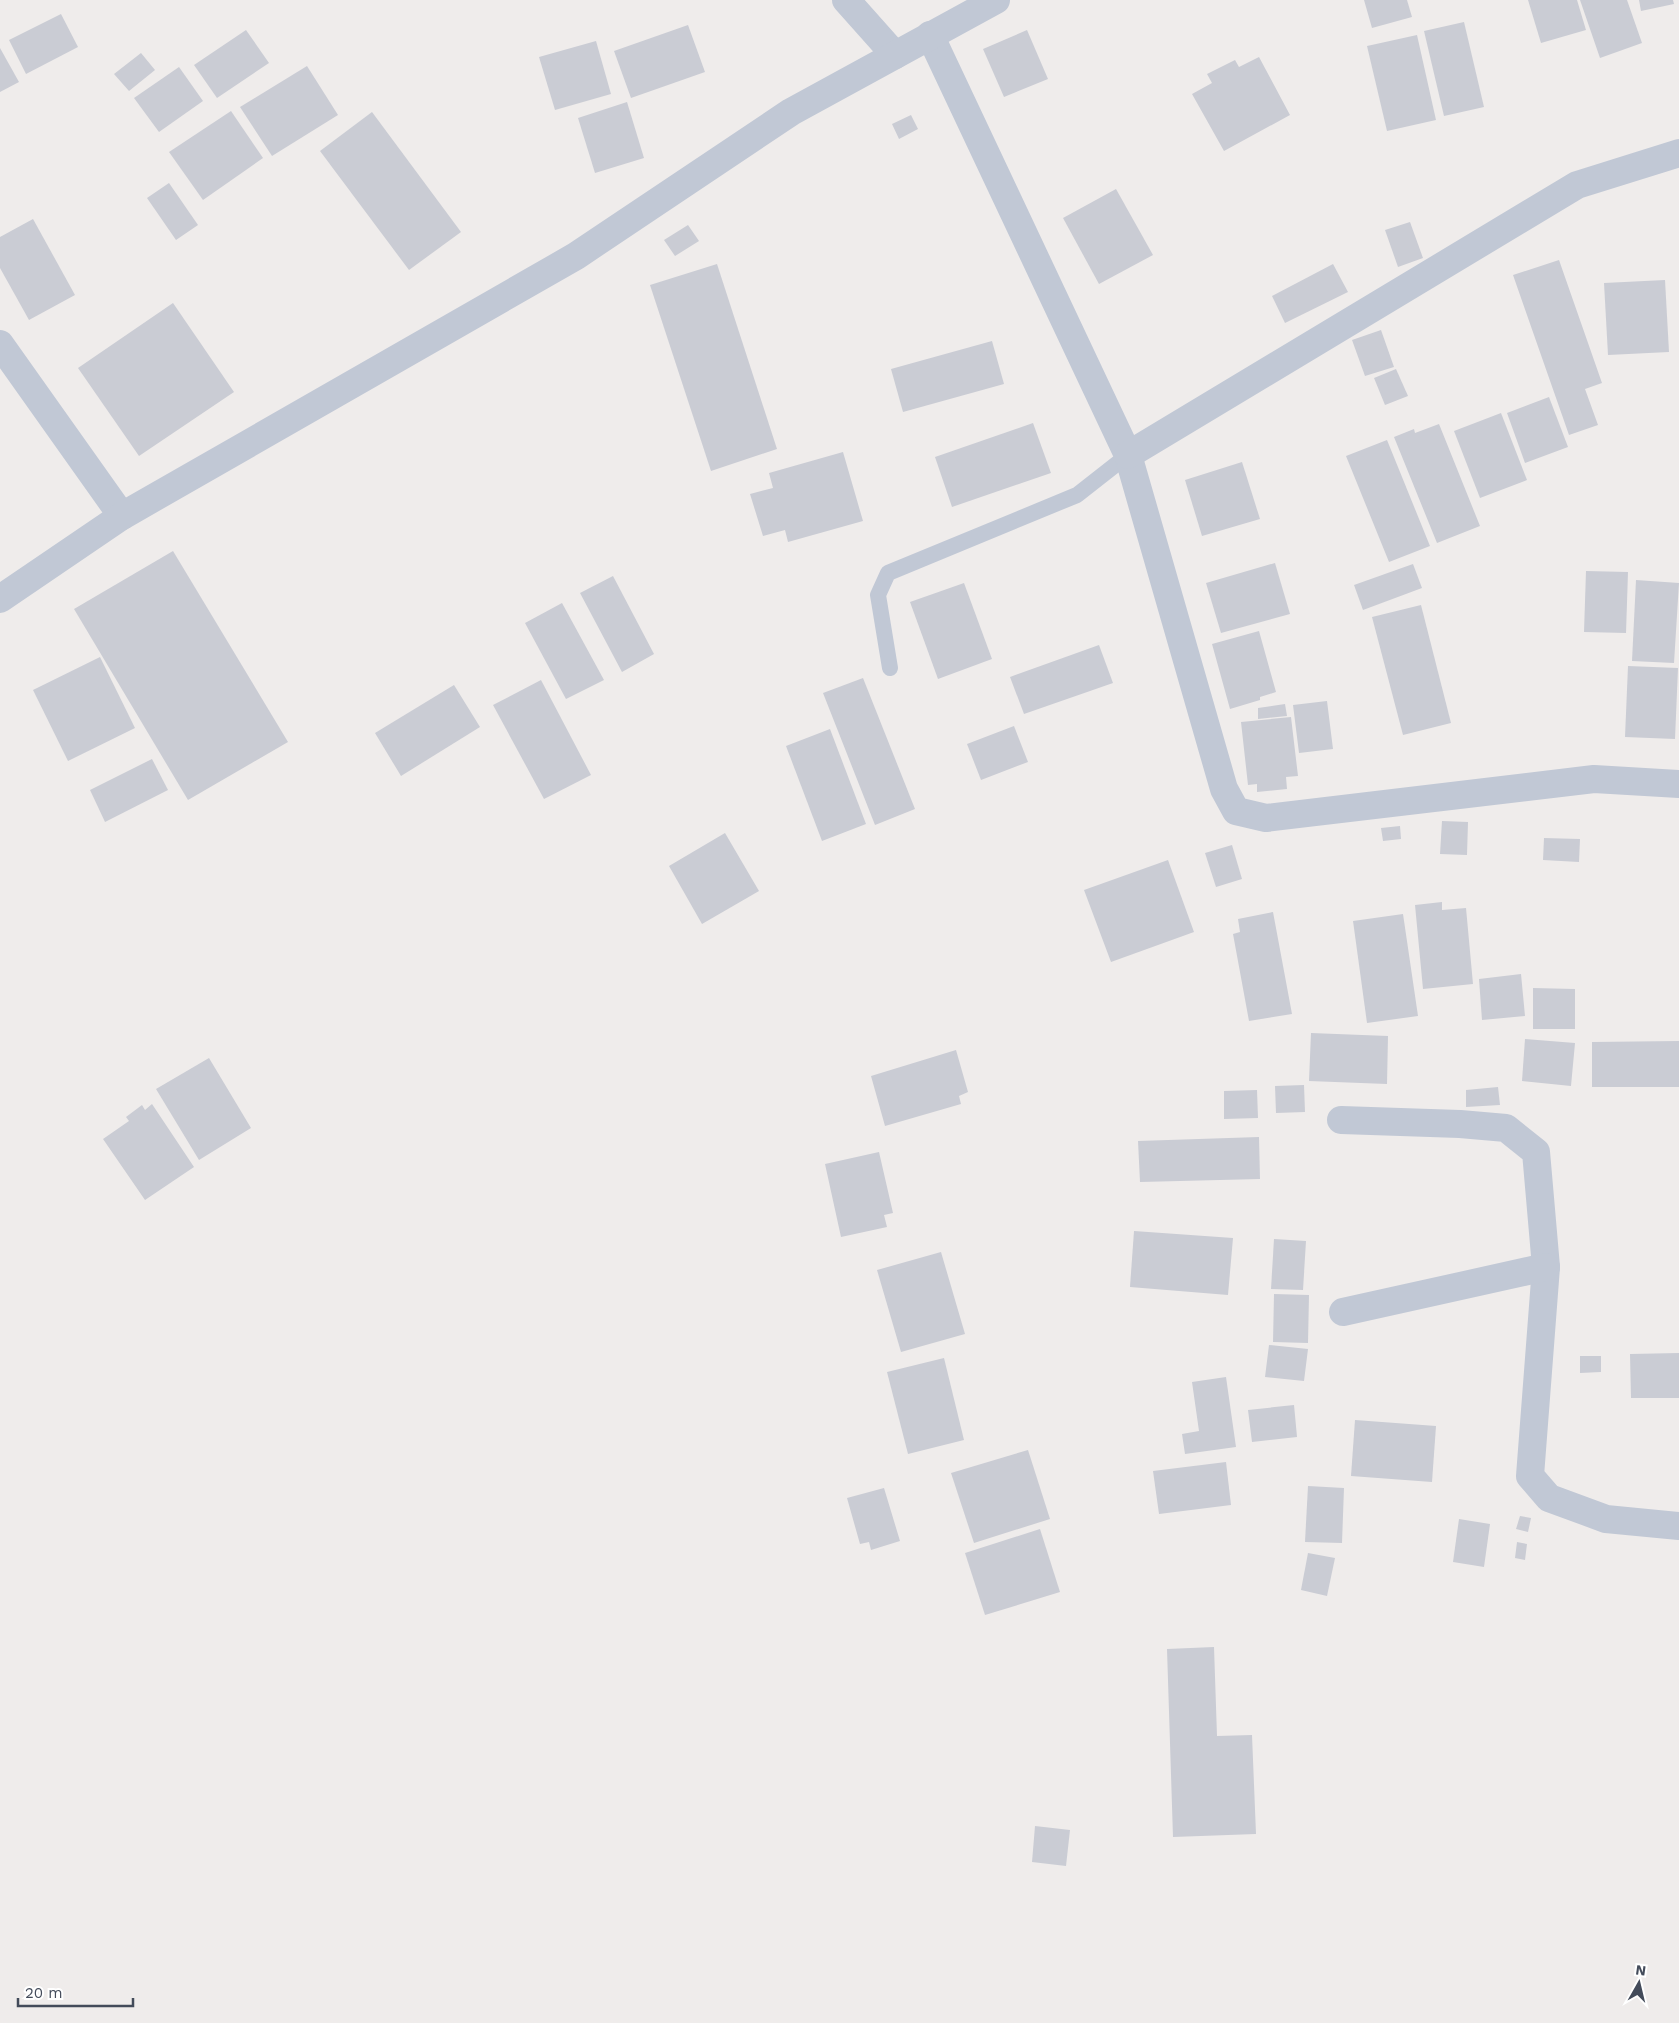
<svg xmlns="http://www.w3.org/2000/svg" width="1679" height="2023" font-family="'Work Sans',sans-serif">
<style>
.building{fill:#caccd4}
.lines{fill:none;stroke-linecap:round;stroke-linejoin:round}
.service{stroke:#c1c8d5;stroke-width:16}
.minor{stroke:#c1c8d5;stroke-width:28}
</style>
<rect width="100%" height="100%" fill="#efeceb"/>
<g class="building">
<path d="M 1364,0 L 1407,0 L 1412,17 L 1372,28 Z"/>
<path d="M 1528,0 L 1577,0 L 1586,30 L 1541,43 Z"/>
<path d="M 1580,0 L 1627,0 L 1642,43 L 1600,58 Z"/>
<path d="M 1639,0 L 1673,0 L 1674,4 L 1641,11 Z"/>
<path d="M 61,14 L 78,47 L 26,74 L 9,40 Z"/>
<path d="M 1464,22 L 1484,107 L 1444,116 L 1424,31 Z"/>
<path d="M 688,25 L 705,72 L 631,98 L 614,51 Z"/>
<path d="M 246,30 L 269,63 L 217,98 L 194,65 Z"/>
<path d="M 1027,30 L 1048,79 L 1004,97 L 983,49 Z"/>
<path d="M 1417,35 L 1436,120 L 1387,131 L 1367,46 Z"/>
<path d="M 596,41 L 611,94 L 555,110 L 539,57 Z"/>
<path d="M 0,48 L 19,82 L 0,92 Z"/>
<path d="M 141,53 L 155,70 L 129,91 L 114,74 Z"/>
<path d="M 1259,57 L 1290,115 L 1224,151 L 1192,94 L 1212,83 L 1207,74 L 1235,60 L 1239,67 Z"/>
<path d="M 307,66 L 338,115 L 272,156 L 240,107 Z"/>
<path d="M 179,67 L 203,101 L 159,132 L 134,98 Z"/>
<path d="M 627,102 L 644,158 L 595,173 L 578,118 Z"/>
<path d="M 231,111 L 263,158 L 203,200 L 169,152 Z"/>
<path d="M 372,112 L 461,232 L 409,270 L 320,151 Z"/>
<path d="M 911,115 L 918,129 L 899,139 L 892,124 Z"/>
<path d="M 169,183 L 198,225 L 176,240 L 147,198 Z"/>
<path d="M 1116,189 L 1153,255 L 1099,284 L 1063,218 Z"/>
<path d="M 33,219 L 75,295 L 29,320 L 0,268 L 0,237 Z"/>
<path d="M 1410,222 L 1423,258 L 1398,267 L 1385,230 Z"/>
<path d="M 688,225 L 699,241 L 675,256 L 664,240 Z"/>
<path d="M 1559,260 L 1602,383 L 1585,389 L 1598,425 L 1569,435 L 1513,275 Z"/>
<path d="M 717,264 L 777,449 L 711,471 L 650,285 Z"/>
<path d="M 1333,264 L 1348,292 L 1285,323 L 1272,296 Z"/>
<path d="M 1665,280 L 1669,352 L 1608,355 L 1604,283 Z"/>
<path d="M 173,303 L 234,392 L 139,456 L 78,368 Z"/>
<path d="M 1381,330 L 1394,367 L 1365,376 L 1352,340 Z"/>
<path d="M 992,341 L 1004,384 L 903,412 L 891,369 Z"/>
<path d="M 1396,369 L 1408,396 L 1385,405 L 1374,378 Z"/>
<path d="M 1549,397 L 1568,447 L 1525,463 L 1507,413 Z"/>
<path d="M 1501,413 L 1527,480 L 1480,498 L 1454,431 Z"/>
<path d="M 1033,423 L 1051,473 L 952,507 L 935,457 Z"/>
<path d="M 1439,424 L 1480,526 L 1437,543 L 1394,437 L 1414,429 L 1415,433 Z"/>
<path d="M 1387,440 L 1430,546 L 1389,562 L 1346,456 Z"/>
<path d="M 843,452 L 863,521 L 788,542 L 785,530 L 763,536 L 750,494 L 773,488 L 769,473 Z"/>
<path d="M 1242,462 L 1260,519 L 1202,536 L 1185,480 Z"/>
<path d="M 173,551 L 288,742 L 188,800 L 74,609 Z"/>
<path d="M 1275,563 L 1290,614 L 1221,633 L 1206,583 Z"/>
<path d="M 1413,564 L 1422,588 L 1363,610 L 1354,585 Z"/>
<path d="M 1586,571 L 1628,572 L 1626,633 L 1584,632 Z"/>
<path d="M 613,576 L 654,654 L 622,672 L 580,593 Z"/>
<path d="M 1636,580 L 1679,583 L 1674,663 L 1632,661 Z"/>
<path d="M 964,583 L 992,659 L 938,679 L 910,602 Z"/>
<path d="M 562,603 L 604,680 L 566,699 L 525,623 Z"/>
<path d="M 1421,605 L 1451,723 L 1403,735 L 1372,617 Z"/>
<path d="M 1259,631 L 1276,692 L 1260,697 L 1260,700 L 1230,709 L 1212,644 Z"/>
<path d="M 1099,645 L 1113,683 L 1024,714 L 1010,677 Z"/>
<path d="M 100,657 L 135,728 L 68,761 L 33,690 Z"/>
<path d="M 1628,666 L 1678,668 L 1675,739 L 1625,737 Z"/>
<path d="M 863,678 L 915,809 L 875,825 L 823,693 Z"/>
<path d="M 541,680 L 591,775 L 544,799 L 493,705 Z"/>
<path d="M 454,685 L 480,727 L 401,776 L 375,733 Z"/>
<path d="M 1327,701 L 1333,749 L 1299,753 L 1293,705 Z"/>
<path d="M 1285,704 L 1287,716 L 1258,719 L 1258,708 Z"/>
<path d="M 1291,717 L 1298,776 L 1286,777 L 1287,789 L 1257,792 L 1257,784 L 1248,785 L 1241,722 Z"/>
<path d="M 1014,726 L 1028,762 L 981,780 L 967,744 Z"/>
<path d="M 830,729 L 866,824 L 822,841 L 786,746 Z"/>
<path d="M 152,759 L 168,790 L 105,822 L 90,790 Z"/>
<path d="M 1442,821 L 1468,822 L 1467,855 L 1440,854 Z"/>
<path d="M 1400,826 L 1401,839 L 1383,841 L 1381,828 Z"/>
<path d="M 725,833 L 759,891 L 702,924 L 669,866 Z"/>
<path d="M 1544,838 L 1580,839 L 1579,862 L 1543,860 Z"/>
<path d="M 1232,845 L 1242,879 L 1216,887 L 1205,853 Z"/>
<path d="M 1168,860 L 1194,932 L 1111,962 L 1084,890 Z"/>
<path d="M 1442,902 L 1442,910 L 1466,908 L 1473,984 L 1423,989 L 1415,905 Z"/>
<path d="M 1273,912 L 1292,1014 L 1249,1021 L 1233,934 L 1240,932 L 1238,919 Z"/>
<path d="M 1403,914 L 1418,1016 L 1367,1023 L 1353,921 Z"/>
<path d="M 1521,974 L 1525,1016 L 1482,1020 L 1479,979 Z"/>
<path d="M 1533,988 L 1575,989 L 1575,1029 L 1533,1029 Z"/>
<path d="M 1311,1033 L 1388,1036 L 1387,1084 L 1309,1081 Z"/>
<path d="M 1525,1039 L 1575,1043 L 1571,1086 L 1522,1081 Z"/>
<path d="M 1679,1041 L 1679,1087 L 1592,1087 L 1592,1042 Z"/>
<path d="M 956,1050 L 968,1092 L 959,1096 L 961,1104 L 885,1126 L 871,1076 Z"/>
<path d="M 209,1058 L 251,1128 L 199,1160 L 156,1089 Z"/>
<path d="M 1304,1085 L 1305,1112 L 1276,1113 L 1275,1086 Z"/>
<path d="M 1498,1087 L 1500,1105 L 1466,1107 L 1466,1090 Z"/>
<path d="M 1257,1090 L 1258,1118 L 1224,1119 L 1224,1091 Z"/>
<path d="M 152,1104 L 194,1167 L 145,1200 L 103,1139 L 129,1121 L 126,1117 L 142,1105 L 145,1110 Z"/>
<path d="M 1259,1137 L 1260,1179 L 1140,1182 L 1138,1141 Z"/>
<path d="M 879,1152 L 893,1213 L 884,1215 L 887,1227 L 841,1237 L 825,1164 Z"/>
<path d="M 1134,1231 L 1233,1238 L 1228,1295 L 1130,1287 Z"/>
<path d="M 1274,1239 L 1306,1241 L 1303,1290 L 1271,1289 Z"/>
<path d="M 941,1252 L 965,1334 L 901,1352 L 877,1270 Z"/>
<path d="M 1274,1294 L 1309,1295 L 1308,1343 L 1273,1342 Z"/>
<path d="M 1269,1345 L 1308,1349 L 1304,1381 L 1265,1377 Z"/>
<path d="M 1679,1353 L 1679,1398 L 1631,1398 L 1630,1354 Z"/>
<path d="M 1580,1356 L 1601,1356 L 1601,1372 L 1580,1373 Z"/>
<path d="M 944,1358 L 964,1440 L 908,1454 L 887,1372 Z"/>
<path d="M 1226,1377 L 1236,1447 L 1185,1454 L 1182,1434 L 1199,1431 L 1192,1382 Z"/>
<path d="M 1294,1405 L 1297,1437 L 1252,1442 L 1248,1410 Z"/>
<path d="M 1355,1420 L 1436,1426 L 1432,1482 L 1351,1476 Z"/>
<path d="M 1028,1450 L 1050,1519 L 974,1543 L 951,1473 Z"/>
<path d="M 1226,1462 L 1231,1505 L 1159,1514 L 1153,1471 Z"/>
<path d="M 1308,1486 L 1344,1488 L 1342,1543 L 1305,1542 Z"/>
<path d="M 884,1488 L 900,1541 L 871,1550 L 869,1542 L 860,1544 L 847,1498 Z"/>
<path d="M 1520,1516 L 1531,1518 L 1528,1532 L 1516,1529 Z"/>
<path d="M 1459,1519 L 1490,1524 L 1484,1567 L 1453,1562 Z"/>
<path d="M 1040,1529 L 1060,1592 L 985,1615 L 965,1553 Z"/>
<path d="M 1517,1542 L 1527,1544 L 1525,1560 L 1515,1558 Z"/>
<path d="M 1308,1553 L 1335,1558 L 1327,1596 L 1301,1590 Z"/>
<path d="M 1214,1647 L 1217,1736 L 1252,1735 L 1256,1834 L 1173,1837 L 1167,1649 Z"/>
<path d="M 1035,1826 L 1070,1830 L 1066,1866 L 1032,1862 Z"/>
</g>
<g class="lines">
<path class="service" d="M 890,668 L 878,595 L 888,573 L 1077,495 L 1128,455"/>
<g class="minor">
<path d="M 846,0 L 895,55"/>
<path d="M 930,35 L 1128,455 L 1224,789 L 1236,811 L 1266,818 L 1594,779 L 1679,784"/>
<path d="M 0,344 L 122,516"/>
<path d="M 1128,455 L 1577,185 L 1679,153"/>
<path d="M 0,599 L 122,516 L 576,256 L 791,112 L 996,0"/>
<path d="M 1341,1120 L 1460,1124 L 1506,1128 L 1536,1152 L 1546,1267 L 1530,1476 L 1549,1498 L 1606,1519 L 1679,1526"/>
<path d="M 1343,1312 L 1546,1267"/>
</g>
</g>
<g transform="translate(1639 1983) rotate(8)" stroke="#ffffff" stroke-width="4" paint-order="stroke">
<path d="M0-4L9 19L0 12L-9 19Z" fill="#434b5a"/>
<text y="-8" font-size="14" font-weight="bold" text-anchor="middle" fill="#434b5a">N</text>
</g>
<path d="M18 1998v8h115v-8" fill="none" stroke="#434b5a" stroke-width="2.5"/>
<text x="25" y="1998" font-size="15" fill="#434b5a" stroke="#ffffff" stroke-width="4" paint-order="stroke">20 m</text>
</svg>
